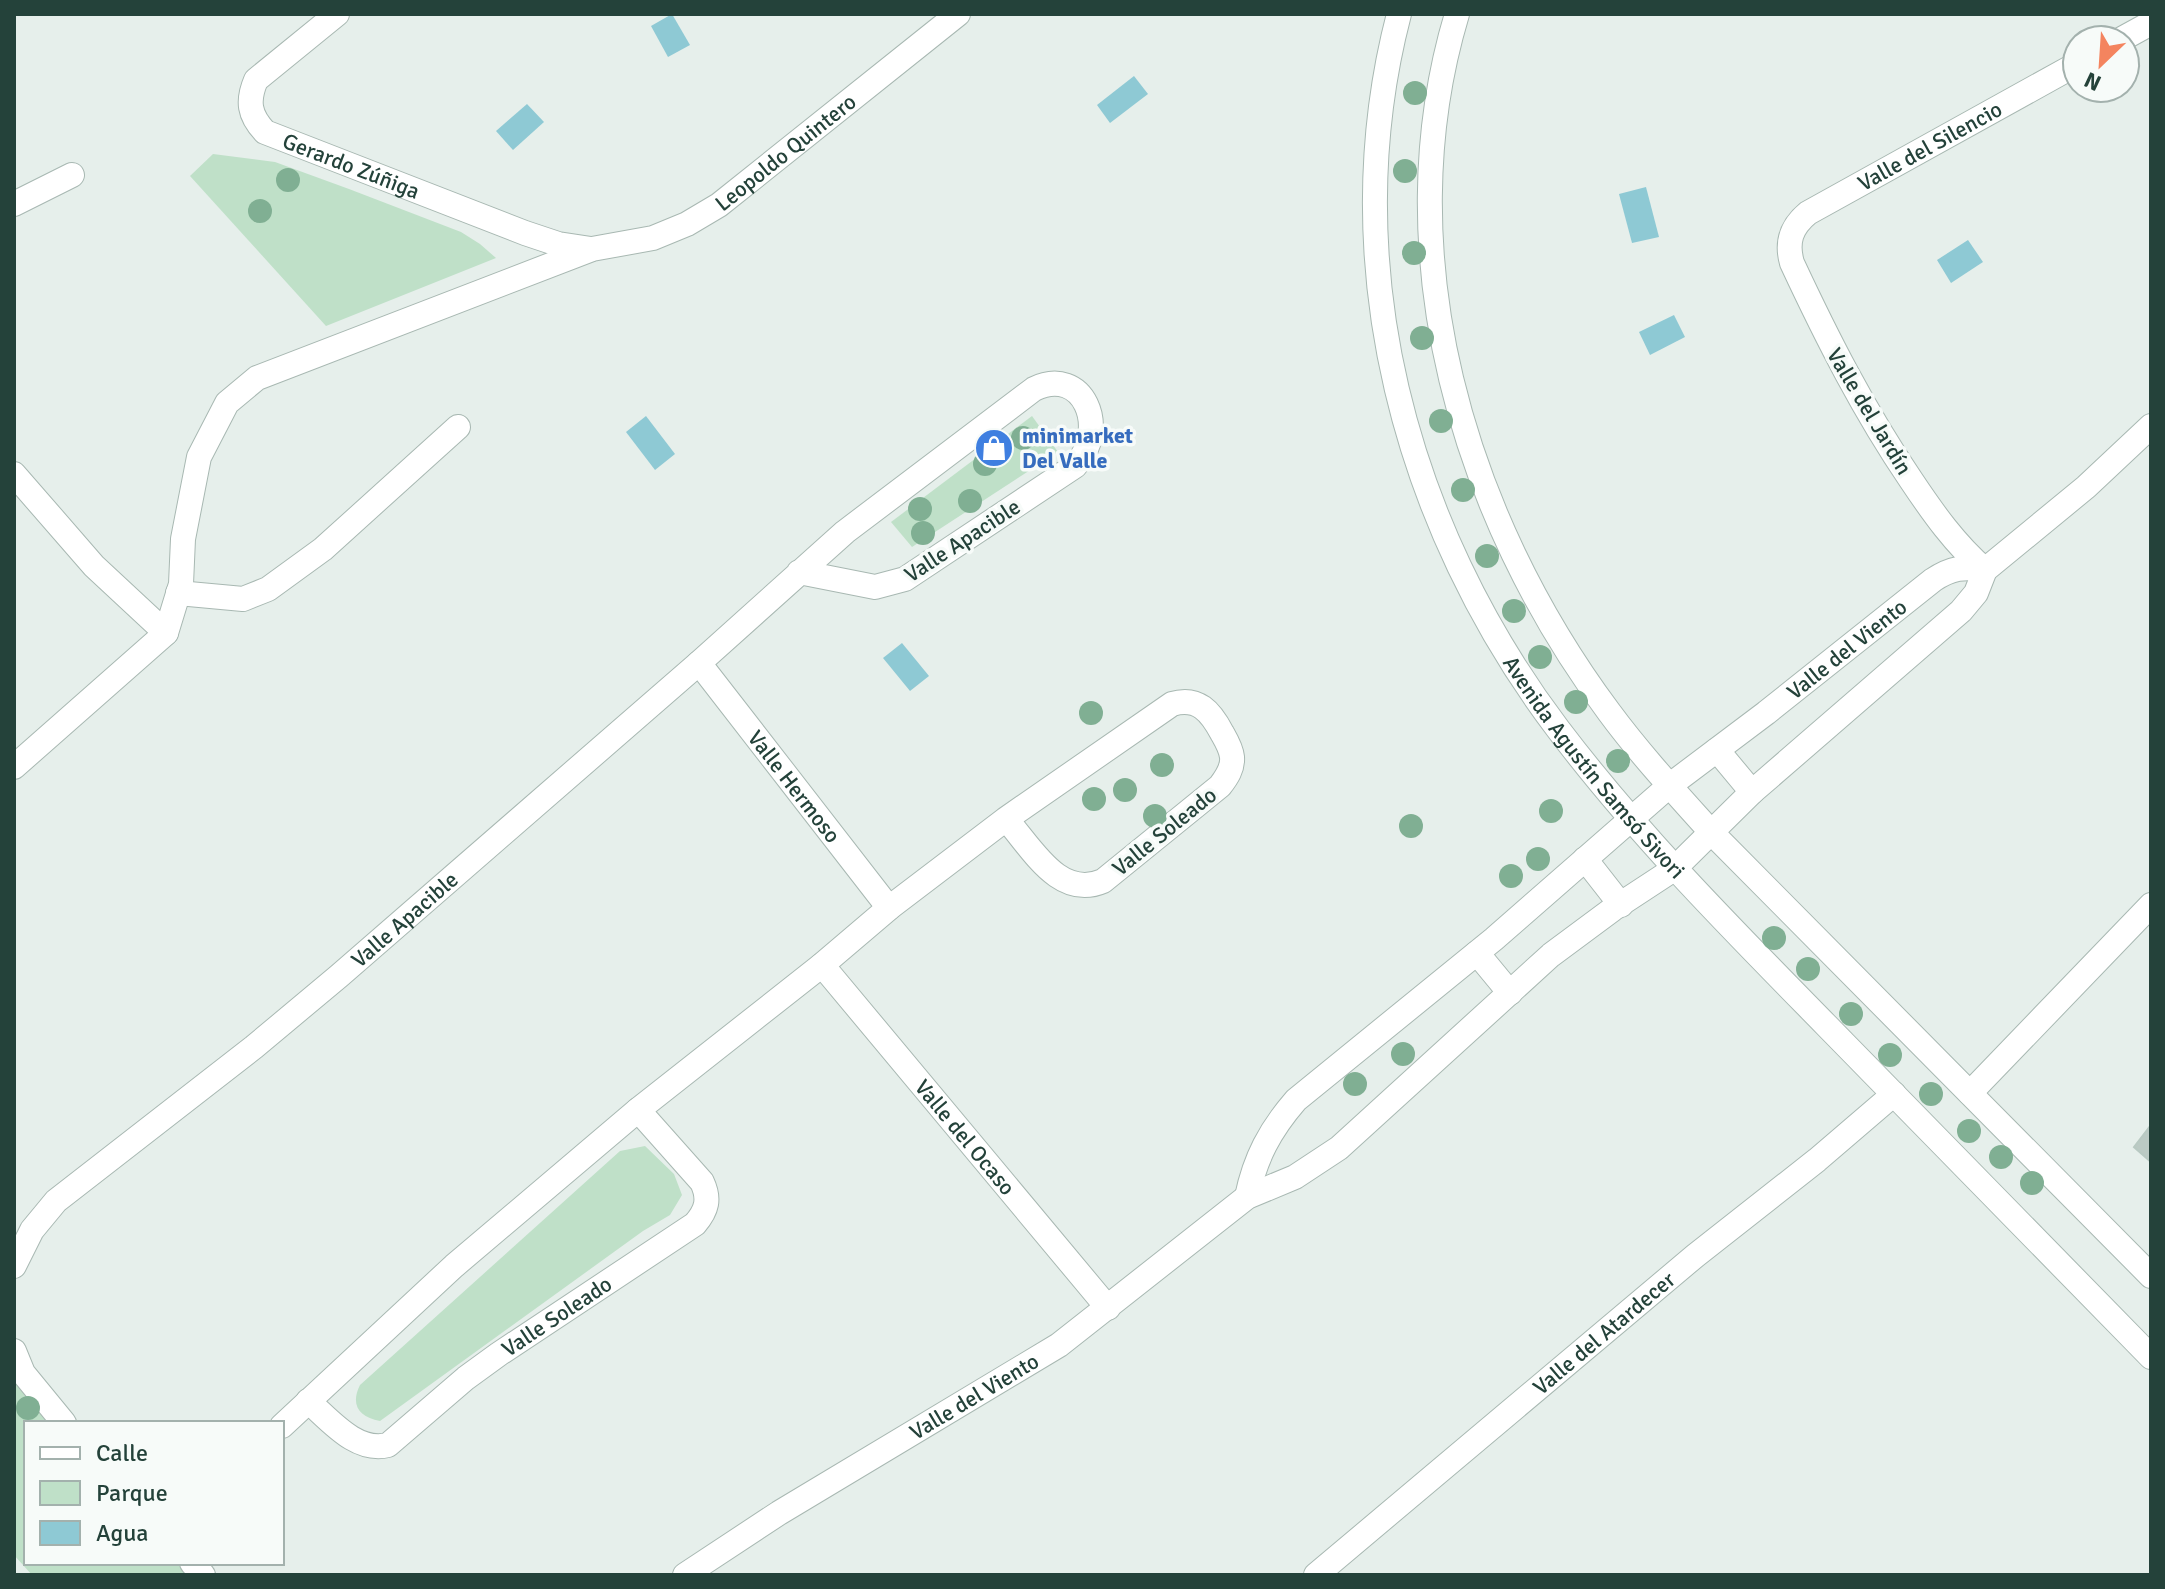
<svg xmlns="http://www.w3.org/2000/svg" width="2165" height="1589" font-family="Signika,sans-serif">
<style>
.green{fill:#bfe0c8}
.water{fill:#8ec9d4}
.building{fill:#bbcac4;stroke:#b8c9c2;stroke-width:2}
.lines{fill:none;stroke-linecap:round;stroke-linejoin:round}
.street-casing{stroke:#a8b8b2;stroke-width:26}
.street{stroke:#fff;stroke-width:24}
.tree{fill:#80af93}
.labels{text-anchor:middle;stroke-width:7;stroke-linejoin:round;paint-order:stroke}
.street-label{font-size:22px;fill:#24423a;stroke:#f7fbf9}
.shop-label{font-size:22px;font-weight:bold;fill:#366cbe;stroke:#f7fbf9;text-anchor:start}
</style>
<rect width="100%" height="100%" fill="#e6efeb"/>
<g class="green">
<path d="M 213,154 L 275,162 L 349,189 L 461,232 L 480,244 L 496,258 L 326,326 L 190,176 Z"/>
<path d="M 1032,416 L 1058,452 L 912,547 L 891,522 Z"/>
<path d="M 645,1146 L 674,1174 L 682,1195 L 670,1215 L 643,1231 L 380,1421 C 359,1417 350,1405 360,1385 L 620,1151 Z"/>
<path d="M 14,1378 L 52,1423 L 26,1423 L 26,1563 L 178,1563 L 189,1575 L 32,1575 L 14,1555 Z"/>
</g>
<g class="water">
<path d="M 672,14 L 690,45 L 668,57 L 651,26 Z"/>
<path d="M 1134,76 L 1148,94 L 1110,123 L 1097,105 Z"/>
<path d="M 527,104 L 544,122 L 513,150 L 496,131 Z"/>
<path d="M 1646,187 L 1659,237 L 1632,243 L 1619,194 Z"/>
<path d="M 1968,240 L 1983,262 L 1951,283 L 1937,260 Z"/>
<path d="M 1674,315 L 1685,337 L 1650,355 L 1639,332 Z"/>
<path d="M 646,416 L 675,454 L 655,470 L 626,432 Z"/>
<path d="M 902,643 L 929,676 L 910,691 L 883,658 Z"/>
</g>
<path class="building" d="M 2151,1125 L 2151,1162 L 2134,1147 Z"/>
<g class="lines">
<g class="street-casing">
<g id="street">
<path id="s1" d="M 337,14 L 256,80 C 247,101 249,115 265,132 L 525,233 L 558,244 L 591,249"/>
<path id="s2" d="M 1399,14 C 1334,262 1405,527 1558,729 C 1639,836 1733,930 1826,1025 C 1934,1136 2043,1246 2151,1357"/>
<path d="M 1457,14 C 1385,253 1463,516 1609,712 C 1640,754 1676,793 1711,832 L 2151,1276"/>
<path d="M 2120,40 L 2151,23"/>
<path d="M 14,204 L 72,175"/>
<path d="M 14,474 L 94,566 L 166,633"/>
<path id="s3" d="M 1985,570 C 1955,544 1933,513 1911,480 C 1864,411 1827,338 1792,263 C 1786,242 1791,227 1808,213 L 2077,64"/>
<path d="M 178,593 L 243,599 L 268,589 L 323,549 L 458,427"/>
<path id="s4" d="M 699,663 L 889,908"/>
<path d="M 1717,750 L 1752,792"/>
<path id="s5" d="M 14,767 L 166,633 L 181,584 L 183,539 L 199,457 L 227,403 L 257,378 L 592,249 L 653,238 L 687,224 L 719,205 L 958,14"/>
<path d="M 1585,859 L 1621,905"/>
<path d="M 1477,953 L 1510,993"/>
<path id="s6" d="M 822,965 L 1108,1308"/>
<path d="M 1970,1093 L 2151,905"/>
<path id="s7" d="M 1247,1197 C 1255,1158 1270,1130 1296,1100 L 1494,939 L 1669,786 L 1766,713 L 1933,580 C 1951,568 1964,566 1985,570"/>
<path id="s8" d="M 14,1266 L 32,1230 L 56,1201 L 254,1047 L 339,976 L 699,663 L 845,532 L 1034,389 C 1083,365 1110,428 1075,466 L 905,579 L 875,587 L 799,572"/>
<path d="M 14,1351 L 23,1373 L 64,1423"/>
<path id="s9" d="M 308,1401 C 330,1420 356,1453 388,1445 L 466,1378 L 499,1354 L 695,1224 C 707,1210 710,1199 702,1182 L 638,1110"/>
<path d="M 282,1426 L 454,1266 L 638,1110 L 822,965 L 889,908 L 1006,819 L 1172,704 C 1198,696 1211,712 1222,733 C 1226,740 1231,748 1232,757 C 1233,768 1227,777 1220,786 L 1103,881 C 1059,900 1032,848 1006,819"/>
<path d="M 192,1563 L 203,1575"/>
<path id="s10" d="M 685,1575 L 779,1513 L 1059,1345 L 1247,1197 L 1295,1177 L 1339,1148 L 1551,955 L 1613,909 L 1674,869 L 1752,792 L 1961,611 L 1976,593 L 1985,570 L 2086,487 L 2151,426"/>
<path id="s11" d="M 1316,1575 L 1695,1256 L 1817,1160 L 1894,1094"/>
</g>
</g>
<use href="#street" class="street"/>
</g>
<g class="tree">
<circle cx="1415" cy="93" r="12"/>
<circle cx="1405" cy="171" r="12"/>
<circle cx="288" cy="180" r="12"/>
<circle cx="260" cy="211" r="12"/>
<circle cx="1414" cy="253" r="12"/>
<circle cx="1422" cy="338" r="12"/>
<circle cx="1441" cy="421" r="12"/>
<circle cx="1023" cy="438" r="12"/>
<circle cx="985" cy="464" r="12"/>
<circle cx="1463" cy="490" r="12"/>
<circle cx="970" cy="501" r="12"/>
<circle cx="920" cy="509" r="12"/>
<circle cx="923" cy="533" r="12"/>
<circle cx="1487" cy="556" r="12"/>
<circle cx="1514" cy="611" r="12"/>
<circle cx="1540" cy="657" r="12"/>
<circle cx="1576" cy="702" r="12"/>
<circle cx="1091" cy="713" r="12"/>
<circle cx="1618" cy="761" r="12"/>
<circle cx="1162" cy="765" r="12"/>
<circle cx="1125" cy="790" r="12"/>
<circle cx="1094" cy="799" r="12"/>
<circle cx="1551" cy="811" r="12"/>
<circle cx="1155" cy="816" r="12"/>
<circle cx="1411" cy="826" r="12"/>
<circle cx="1538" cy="859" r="12"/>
<circle cx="1511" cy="876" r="12"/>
<circle cx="1774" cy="938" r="12"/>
<circle cx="1808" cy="969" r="12"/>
<circle cx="1851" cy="1014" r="12"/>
<circle cx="1403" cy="1054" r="12"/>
<circle cx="1890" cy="1055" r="12"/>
<circle cx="1355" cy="1084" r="12"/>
<circle cx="1931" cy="1094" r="12"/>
<circle cx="1969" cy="1131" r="12"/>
<circle cx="2001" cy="1157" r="12"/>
<circle cx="2032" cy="1183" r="12"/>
<circle cx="28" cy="1408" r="12"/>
</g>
<defs>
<g id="shop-disc" transform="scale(2)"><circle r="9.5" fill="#3f7fe0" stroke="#f7fbf9"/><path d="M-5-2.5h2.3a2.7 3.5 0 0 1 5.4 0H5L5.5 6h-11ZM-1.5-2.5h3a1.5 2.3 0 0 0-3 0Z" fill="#fff"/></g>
</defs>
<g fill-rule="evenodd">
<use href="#shop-disc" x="994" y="448"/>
</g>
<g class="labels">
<g class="street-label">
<text dy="8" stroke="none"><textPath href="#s3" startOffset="560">Valle del Silencio</textPath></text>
<text dy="8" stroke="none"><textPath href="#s5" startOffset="1062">Leopoldo Quintero</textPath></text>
<text dy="8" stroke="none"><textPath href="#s1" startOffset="254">Gerardo Zúñiga</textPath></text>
<text transform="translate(1870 411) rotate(59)" y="8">Valle del Jardín</text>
<text transform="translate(962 540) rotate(-33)" y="8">Valle Apacible</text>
<text dy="8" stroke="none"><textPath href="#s7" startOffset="822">Valle del Viento</textPath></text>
<text dy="8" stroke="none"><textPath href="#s2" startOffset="810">Avenida Agustín Samsó Sivori</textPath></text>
<text dy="8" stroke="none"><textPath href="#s4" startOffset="156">Valle Hermoso</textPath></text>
<text transform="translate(1164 831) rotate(-39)" y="8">Valle Soleado</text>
<text dy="8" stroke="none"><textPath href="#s8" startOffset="526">Valle Apacible</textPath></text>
<text dy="8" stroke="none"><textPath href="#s6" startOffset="224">Valle del Ocaso</textPath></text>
<text dy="8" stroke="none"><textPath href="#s9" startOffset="308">Valle Soleado</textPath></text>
<text dy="8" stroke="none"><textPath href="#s11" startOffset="376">Valle del Atardecer</textPath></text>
<text dy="8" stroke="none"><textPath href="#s10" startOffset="340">Valle del Viento</textPath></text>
</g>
<g class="shop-label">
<text x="1022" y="443">minimarket<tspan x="1022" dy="25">Del Valle</tspan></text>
</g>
</g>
<rect width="2165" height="1589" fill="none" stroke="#24423a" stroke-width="32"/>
<rect x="24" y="1421" width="260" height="144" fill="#f7fbf9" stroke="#a3b1ad" stroke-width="2"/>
<rect x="40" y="1447" width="40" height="12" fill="#ffffff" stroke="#a3b1ad" stroke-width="2"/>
<text x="96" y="1461" font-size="24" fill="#24423a">Calle</text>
<rect x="40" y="1481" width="40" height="24" fill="#bfe0c8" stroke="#a3b1ad" stroke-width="2"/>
<text x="96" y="1501" font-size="24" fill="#24423a">Parque</text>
<rect x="40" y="1521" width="40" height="24" fill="#8ec9d4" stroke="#a3b1ad" stroke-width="2"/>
<text x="96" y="1541" font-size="24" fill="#24423a">Agua</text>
<g transform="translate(2101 64) rotate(205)"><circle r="38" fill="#f7fbf9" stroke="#a3b1ad" stroke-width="2"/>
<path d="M0-6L14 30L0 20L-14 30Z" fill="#f4845f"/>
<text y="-12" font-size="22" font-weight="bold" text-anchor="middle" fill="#24423a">N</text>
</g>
</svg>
